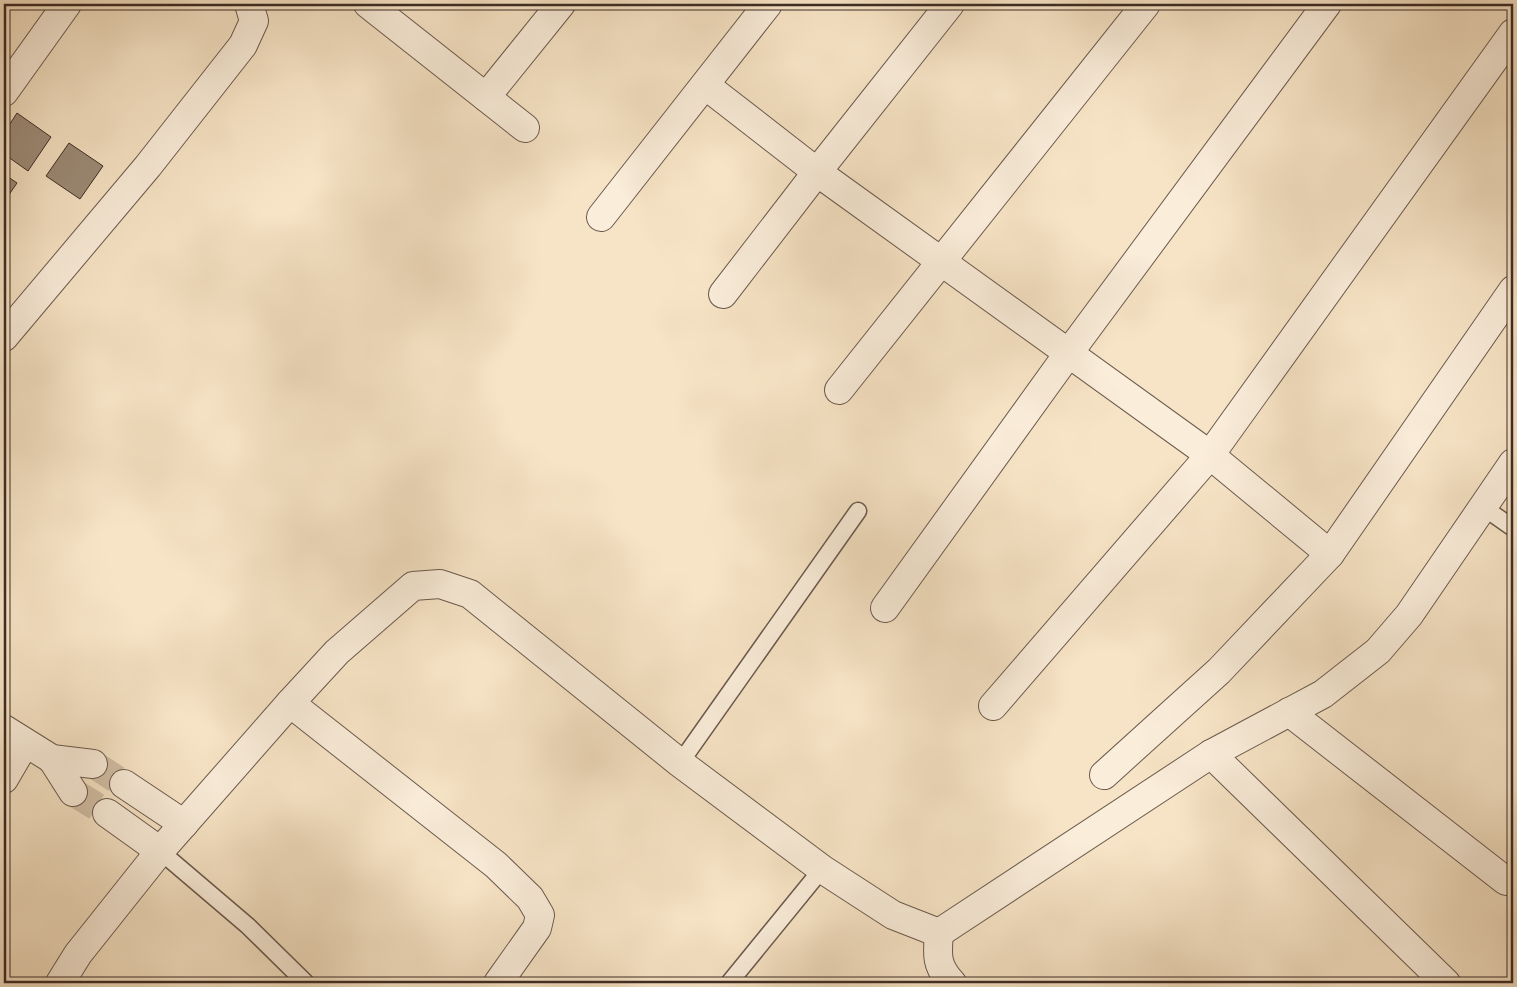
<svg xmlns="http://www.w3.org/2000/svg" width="1517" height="987" font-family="'IM FELL English',serif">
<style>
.building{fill:#9d8c79;stroke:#3c2c26}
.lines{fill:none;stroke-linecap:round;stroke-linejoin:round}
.minor-tunnel{stroke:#d2bfa6;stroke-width:28;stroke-dasharray:28 14;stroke-linecap:butt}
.service-casing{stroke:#6b5a4e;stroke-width:19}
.minor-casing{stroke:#6b5a4e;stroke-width:30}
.service{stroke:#faedda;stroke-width:16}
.minor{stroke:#faedda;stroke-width:28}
</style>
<rect width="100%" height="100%" fill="#f7e4c6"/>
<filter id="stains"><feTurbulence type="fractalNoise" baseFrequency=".004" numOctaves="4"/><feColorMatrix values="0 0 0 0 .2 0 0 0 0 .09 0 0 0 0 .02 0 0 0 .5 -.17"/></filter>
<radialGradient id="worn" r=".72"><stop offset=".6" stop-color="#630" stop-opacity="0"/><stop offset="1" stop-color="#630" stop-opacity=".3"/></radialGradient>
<g class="building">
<path d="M 17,113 L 51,137 L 28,171 L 4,154 L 4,133 Z"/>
<path d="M 69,143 L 103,166 L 80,199 L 46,176 Z"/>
<path d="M 4,174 L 17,183 L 4,202 Z"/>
</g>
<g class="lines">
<g class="minor-tunnel">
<path d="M 93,764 L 124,784"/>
<path d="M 73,792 L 107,813"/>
</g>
<g class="service-casing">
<g id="service">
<path d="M 1483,507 L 1513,528"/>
<path d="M 680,763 L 858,511"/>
<path d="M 160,851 L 248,926 L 306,983"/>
<path d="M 729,983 L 822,869"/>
</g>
</g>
<g class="minor-casing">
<g id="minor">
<path d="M 368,4 L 525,128"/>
<path d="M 705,85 L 817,172 L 1210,455 L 1330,554"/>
<path d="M 4,92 L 67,4"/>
<path d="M 486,97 L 561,4"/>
<path d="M 601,217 L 768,4"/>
<path d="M 723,294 L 817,172 L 950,4"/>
<path d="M 4,337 L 148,166 L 243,45 L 254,21 L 249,4"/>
<path d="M 839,390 L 1146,4"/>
<path d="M 885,608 L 1068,354 L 1327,4"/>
<path d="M 290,703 L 496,865 L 530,898 L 540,915 L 537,928 L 498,983"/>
<path d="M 993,706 L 1210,455 L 1513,33"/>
<path d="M 1289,712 L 1506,881"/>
<path d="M 4,729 L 52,759 L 93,764"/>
<path d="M 1211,754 L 1446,983"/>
<path d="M 52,759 L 73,792"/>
<path d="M 1104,775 L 1219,671 L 1330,554 L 1513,290"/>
<path d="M 4,779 L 25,743"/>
<path d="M 124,784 L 184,824"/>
<path d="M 107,813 L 160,851"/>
<path d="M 939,933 L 1211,754 L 1323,694 L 1378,651 L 1409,615 L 1513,463"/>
<path d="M 939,933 C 937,955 936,966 952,983"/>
<path d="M 60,983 L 78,954 L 160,851 L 290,703 L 337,652 L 413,586 L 440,584 L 470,594 L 680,763 L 822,869 L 893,915 L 939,933"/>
</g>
</g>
<use href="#service" class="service"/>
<use href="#minor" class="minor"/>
</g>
<rect width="1517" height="987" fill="none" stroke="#f7e4c6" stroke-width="20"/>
<rect x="5" y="5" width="1507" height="977" fill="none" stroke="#3c2c26" stroke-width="2.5"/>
<rect x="10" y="10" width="1497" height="967" fill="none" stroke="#3c2c26"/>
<rect width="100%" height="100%" filter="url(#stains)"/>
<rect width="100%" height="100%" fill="url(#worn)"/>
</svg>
